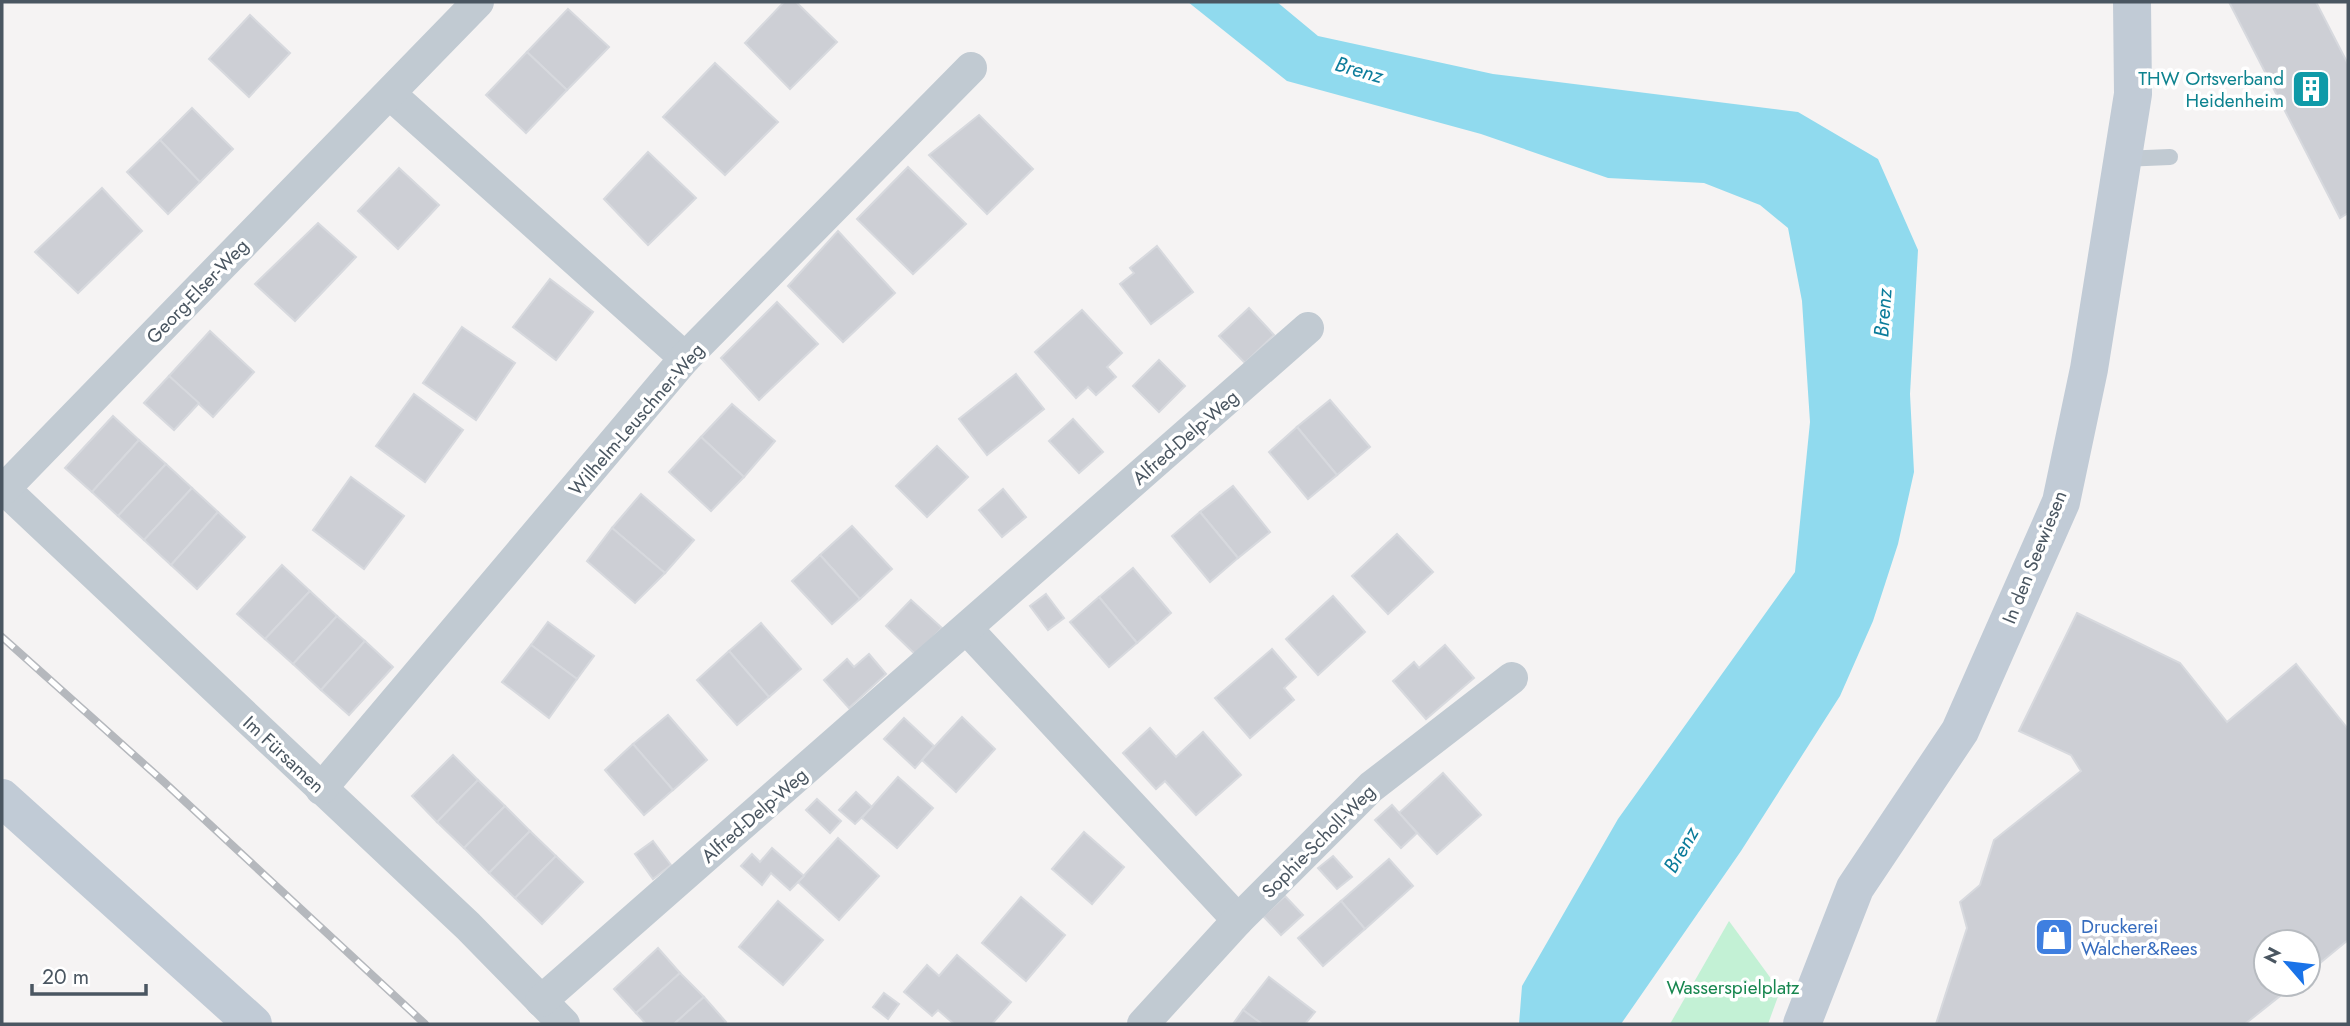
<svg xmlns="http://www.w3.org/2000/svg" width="2350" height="1026" font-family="Jost,sans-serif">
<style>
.green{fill:#c3f1d5}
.water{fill:#90daee}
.building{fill:#cdcfd5;stroke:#d7d9de;stroke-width:2}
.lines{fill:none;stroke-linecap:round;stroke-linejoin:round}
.lane{stroke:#c1cad2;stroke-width:16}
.street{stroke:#c1cad2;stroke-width:32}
.secondary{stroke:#c1cbd6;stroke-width:38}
.rail-casing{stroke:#b5b8bd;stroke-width:8}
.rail{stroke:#fff;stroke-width:5;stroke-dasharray:16;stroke-linecap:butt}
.labels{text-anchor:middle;stroke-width:7;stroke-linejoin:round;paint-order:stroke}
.culture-label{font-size:19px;fill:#0d838f;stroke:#fff;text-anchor:end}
.street-label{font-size:19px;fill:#4a5661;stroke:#fff}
.shop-label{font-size:19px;fill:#366cbe;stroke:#fff;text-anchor:start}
.park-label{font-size:19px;fill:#17864f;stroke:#fff}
.water-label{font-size:21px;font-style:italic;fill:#0c7c9b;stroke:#fff}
</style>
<rect width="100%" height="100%" fill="#f5f3f3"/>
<path class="green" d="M 1729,921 L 1780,991 L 1768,1024 L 1670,1024 Z"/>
<path class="water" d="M 1188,2 L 1277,2 L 1318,36 L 1493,74 L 1798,112 L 1878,159 L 1918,250 L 1910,394 L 1914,472 L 1898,544 L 1873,621 L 1840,696 L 1741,851 L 1621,1024 L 1519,1024 L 1522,986 L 1618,819 L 1795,572 L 1810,422 L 1802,301 L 1788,228 L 1760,205 L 1704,183 L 1608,178 L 1481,134 L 1287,81 Z"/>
<g class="building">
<path d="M 784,2 L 796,2 L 837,42 L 790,89 L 745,43 Z"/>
<path d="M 2229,2 L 2316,2 L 2348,64 L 2348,213 L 2340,218 Z"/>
<path d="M 568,9 L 609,47 L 567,90 L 527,52 Z"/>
<path d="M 250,15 L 290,53 L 249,97 L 209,59 Z"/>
<path d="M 527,52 L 567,90 L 526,133 L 486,95 Z"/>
<path d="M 715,63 L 778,122 L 725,175 L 663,117 Z"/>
<path d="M 192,108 L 233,149 L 200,182 L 160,140 Z"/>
<path d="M 979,115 L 1033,169 L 987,214 L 929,155 Z"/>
<path d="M 160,140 L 200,182 L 168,214 L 127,172 Z"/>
<path d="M 648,152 L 696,198 L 648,245 L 604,199 Z"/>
<path d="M 908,167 L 966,224 L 913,274 L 857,219 Z"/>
<path d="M 399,168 L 439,205 L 398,249 L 358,211 Z"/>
<path d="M 102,188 L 142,231 L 78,293 L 35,252 Z"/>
<path d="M 318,223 L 356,257 L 295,321 L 255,284 Z"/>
<path d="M 838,231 L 895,293 L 843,342 L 788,286 Z"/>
<path d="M 1157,246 L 1193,292 L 1151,324 L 1120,284 L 1134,273 L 1130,268 Z"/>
<path d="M 550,279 L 593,312 L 556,360 L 513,327 Z"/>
<path d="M 777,302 L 818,344 L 759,400 L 721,358 Z"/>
<path d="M 1249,308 L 1274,335 L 1245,363 L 1219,336 Z"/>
<path d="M 1082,310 L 1122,353 L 1107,367 L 1116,377 L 1096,395 L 1088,387 L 1076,398 L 1035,352 Z"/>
<path d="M 462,327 L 515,363 L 476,420 L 423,383 Z"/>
<path d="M 210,331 L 254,372 L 213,417 L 169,376 Z"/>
<path d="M 1159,360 L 1185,386 L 1159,412 L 1133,386 Z"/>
<path d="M 1016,374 L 1044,409 L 987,455 L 959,419 Z"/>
<path d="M 169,376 L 199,403 L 174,430 L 144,403 Z"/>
<path d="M 414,394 L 463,430 L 425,482 L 376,446 Z"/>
<path d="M 1330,400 L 1370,447 L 1337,475 L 1297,427 Z"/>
<path d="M 732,404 L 775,441 L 744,477 L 701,437 Z"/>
<path d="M 113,416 L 139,440 L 92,492 L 65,468 Z"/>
<path d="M 1073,419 L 1103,452 L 1079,473 L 1049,441 Z"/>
<path d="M 1297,427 L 1337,475 L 1308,499 L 1269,452 Z"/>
<path d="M 701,437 L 744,477 L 711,511 L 669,472 Z"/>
<path d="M 139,440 L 166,464 L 118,516 L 92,492 Z"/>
<path d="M 937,446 L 968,477 L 927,517 L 896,486 Z"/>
<path d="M 166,464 L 192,488 L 144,540 L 118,516 Z"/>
<path d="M 351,477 L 404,516 L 364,569 L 313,530 Z"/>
<path d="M 1233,486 L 1270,532 L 1238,558 L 1200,512 Z"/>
<path d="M 192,488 L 218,512 L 171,565 L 144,540 Z"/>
<path d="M 1003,489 L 1026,517 L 1002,537 L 979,510 Z"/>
<path d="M 641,494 L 694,540 L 665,573 L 612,528 Z"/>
<path d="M 218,512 L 245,537 L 197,589 L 171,565 Z"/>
<path d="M 1200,512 L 1238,558 L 1210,582 L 1172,536 Z"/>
<path d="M 852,526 L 892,569 L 860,599 L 820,555 Z"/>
<path d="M 612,528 L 665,573 L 635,603 L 587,561 Z"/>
<path d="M 1397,534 L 1433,572 L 1388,614 L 1352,576 Z"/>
<path d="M 820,555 L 860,599 L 832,624 L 792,581 Z"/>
<path d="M 282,565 L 310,591 L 265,639 L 237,614 Z"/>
<path d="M 1133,568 L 1171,613 L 1137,643 L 1099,597 Z"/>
<path d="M 310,591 L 337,616 L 293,664 L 265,639 Z"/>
<path d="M 1046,594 L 1064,618 L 1048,630 L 1030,606 Z"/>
<path d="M 1333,596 L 1365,632 L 1318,675 L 1286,639 Z"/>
<path d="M 1099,597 L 1137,643 L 1109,667 L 1070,622 Z"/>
<path d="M 911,600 L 942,628 L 916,655 L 886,626 Z"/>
<path d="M 2077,613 L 2180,663 L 2227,722 L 2296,664 L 2348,729 L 2348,940 L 2308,973 L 2308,942 L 2266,942 L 2266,984 L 2295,984 L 2245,1024 L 1936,1024 L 1967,928 L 1960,902 L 1980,885 L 1994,840 L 2081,771 L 2071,755 L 2019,731 Z"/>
<path d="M 337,616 L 365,641 L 321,690 L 293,664 Z"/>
<path d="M 548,622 L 594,656 L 577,679 L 531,645 Z"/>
<path d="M 761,623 L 801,669 L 769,697 L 729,651 Z"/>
<path d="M 365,641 L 393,667 L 349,715 L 321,690 Z"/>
<path d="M 531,645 L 577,679 L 549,718 L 502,682 Z"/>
<path d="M 1445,645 L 1474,678 L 1426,719 L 1393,681 L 1414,662 L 1419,668 Z"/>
<path d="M 1272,649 L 1296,677 L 1284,688 L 1294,700 L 1250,738 L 1215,698 Z"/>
<path d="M 729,651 L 769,697 L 737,725 L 697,680 Z"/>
<path d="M 869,654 L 886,674 L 849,708 L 824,680 L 847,659 L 854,667 Z"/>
<path d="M 668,715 L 707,760 L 673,790 L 633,744 Z"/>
<path d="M 962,717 L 995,749 L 956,792 L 922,760 Z"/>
<path d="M 904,718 L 934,746 L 915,768 L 884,739 Z"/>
<path d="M 1150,728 L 1176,757 L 1203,732 L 1241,775 L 1196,815 L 1165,781 L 1156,789 L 1123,753 Z"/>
<path d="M 633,744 L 673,790 L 644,815 L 605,770 Z"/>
<path d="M 453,755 L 478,780 L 437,822 L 412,796 Z"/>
<path d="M 1443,773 L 1481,815 L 1437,854 L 1399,813 Z"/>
<path d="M 898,777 L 933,808 L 897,848 L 862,818 Z"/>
<path d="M 478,780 L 505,806 L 464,848 L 437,822 Z"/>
<path d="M 856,792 L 872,807 L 855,824 L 839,810 Z"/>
<path d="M 817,799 L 841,821 L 830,833 L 806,810 Z"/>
<path d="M 1392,805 L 1417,833 L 1401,848 L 1375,820 Z"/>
<path d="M 505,806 L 530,831 L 489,873 L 464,848 Z"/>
<path d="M 530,831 L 556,856 L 515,898 L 489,873 Z"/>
<path d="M 1084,832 L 1124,867 L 1092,904 L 1052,869 Z"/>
<path d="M 838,838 L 879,876 L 839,920 L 798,882 Z"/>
<path d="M 653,841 L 671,865 L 653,879 L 635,854 Z"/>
<path d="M 772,848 L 804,876 L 790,890 L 771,873 L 762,885 L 741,866 L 752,854 L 760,862 Z"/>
<path d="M 556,856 L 583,882 L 542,924 L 515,898 Z"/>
<path d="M 1333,856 L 1352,877 L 1337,889 L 1318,868 Z"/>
<path d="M 1389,859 L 1413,886 L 1365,929 L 1341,901 Z"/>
<path d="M 1285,896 L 1303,915 L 1281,935 L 1263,916 Z"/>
<path d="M 1021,897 L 1065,935 L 1026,981 L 982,943 Z"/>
<path d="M 778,901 L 823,940 L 783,985 L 739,947 Z"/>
<path d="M 1341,901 L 1365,929 L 1323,966 L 1298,938 Z"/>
<path d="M 658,948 L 680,973 L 636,1013 L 614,989 Z"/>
<path d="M 957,955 L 1011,1002 L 992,1024 L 954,1024 L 938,1010 L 932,1016 L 904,992 L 927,965 L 939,976 Z"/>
<path d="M 680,973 L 704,997 L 674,1024 L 646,1024 L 636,1013 Z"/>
<path d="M 1269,977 L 1315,1012 L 1305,1024 L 1262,1024 L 1243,1010 Z"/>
<path d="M 884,993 L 899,1004 L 888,1019 L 873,1007 Z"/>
<path d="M 704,997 L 726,1022 L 724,1024 L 674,1024 Z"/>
<path d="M 1243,1010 L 1262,1024 L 1233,1024 Z"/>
</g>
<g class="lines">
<path class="lane" d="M 2122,159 L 2170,157"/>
<g class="street">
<path d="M 390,94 L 685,358"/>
<path d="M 2,487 L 468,926 L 564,1024"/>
<path d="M 4,489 L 478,2"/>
<path d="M 967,629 L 1238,920"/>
<path d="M 321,789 L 685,358 L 971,68"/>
<path d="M 541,1001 L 1308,328"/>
<path d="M 1143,1024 L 1238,920 L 1371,787 L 1512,678"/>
</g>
<g class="secondary">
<path d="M 2,798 L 253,1024"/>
<path d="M 1802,1024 L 1855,888 L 1960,731 L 2061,502 L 2089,369 L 2133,94 L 2132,2"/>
</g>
<g class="rail-casing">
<path id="rail" d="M 2,637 L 164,782 L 425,1024"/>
</g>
<use href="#rail" class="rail"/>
</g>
<defs>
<g id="building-square" transform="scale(2.0125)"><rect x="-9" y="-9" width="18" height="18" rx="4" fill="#0f9aa8" stroke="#fff"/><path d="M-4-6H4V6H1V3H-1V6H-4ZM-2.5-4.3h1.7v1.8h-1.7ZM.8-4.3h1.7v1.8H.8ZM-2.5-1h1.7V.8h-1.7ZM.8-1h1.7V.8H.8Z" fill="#fff"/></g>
<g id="shop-square" transform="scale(2.0125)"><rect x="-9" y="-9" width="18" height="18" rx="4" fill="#3f7fe0" stroke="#fff"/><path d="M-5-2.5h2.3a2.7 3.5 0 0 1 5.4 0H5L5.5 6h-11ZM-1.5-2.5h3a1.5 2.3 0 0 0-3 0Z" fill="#fff"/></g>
</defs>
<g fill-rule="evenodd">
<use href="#building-square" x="2311" y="89"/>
<use href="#shop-square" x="2054" y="937"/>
</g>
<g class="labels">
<g class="culture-label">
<text x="2284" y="85">THW Ortsverband<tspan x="2284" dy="22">Heidenheim</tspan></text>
</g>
<g class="street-label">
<text transform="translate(197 291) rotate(-46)" y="7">Georg-Elser-Weg</text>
<text transform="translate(636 419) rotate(-49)" y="7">Wilhelm-Leuschner-Weg</text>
<text transform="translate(1185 437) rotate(-41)" y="7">Alfred-Delp-Weg</text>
<text transform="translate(2034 557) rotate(-68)" y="7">In den Seewiesen</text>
<text transform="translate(284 754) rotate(43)" y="7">Im Fürsamen</text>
<text transform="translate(754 815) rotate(-41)" y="7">Alfred-Delp-Weg</text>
<text transform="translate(1318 841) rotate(-45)" y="7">Sophie-Scholl-Weg</text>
</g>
<g class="shop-label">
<text x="2081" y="933">Druckerei<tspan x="2081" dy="22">Walcher&amp;Rees</tspan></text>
</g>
<g class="park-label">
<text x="1733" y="994">Wasserspielplatz</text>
</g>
<g class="water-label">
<text transform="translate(1359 70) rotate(16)" y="7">Brenz</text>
<text transform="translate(1883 313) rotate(-86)" y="7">Brenz</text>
<text transform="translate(1681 850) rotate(-60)" y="7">Brenz</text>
</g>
</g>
<rect width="2350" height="1026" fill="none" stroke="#4a5661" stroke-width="7"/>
<g transform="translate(2287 963) rotate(298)"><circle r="33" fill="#ffffff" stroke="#b7bbc0" stroke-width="2"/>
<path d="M0-5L12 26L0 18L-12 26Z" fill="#1a73e8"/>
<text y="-10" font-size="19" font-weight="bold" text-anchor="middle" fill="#4a5661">N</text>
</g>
<path d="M32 984v10h114v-10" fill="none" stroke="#4a5661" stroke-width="3.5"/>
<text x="42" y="984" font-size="21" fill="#4a5661" stroke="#ffffff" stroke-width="5" paint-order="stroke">20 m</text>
</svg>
